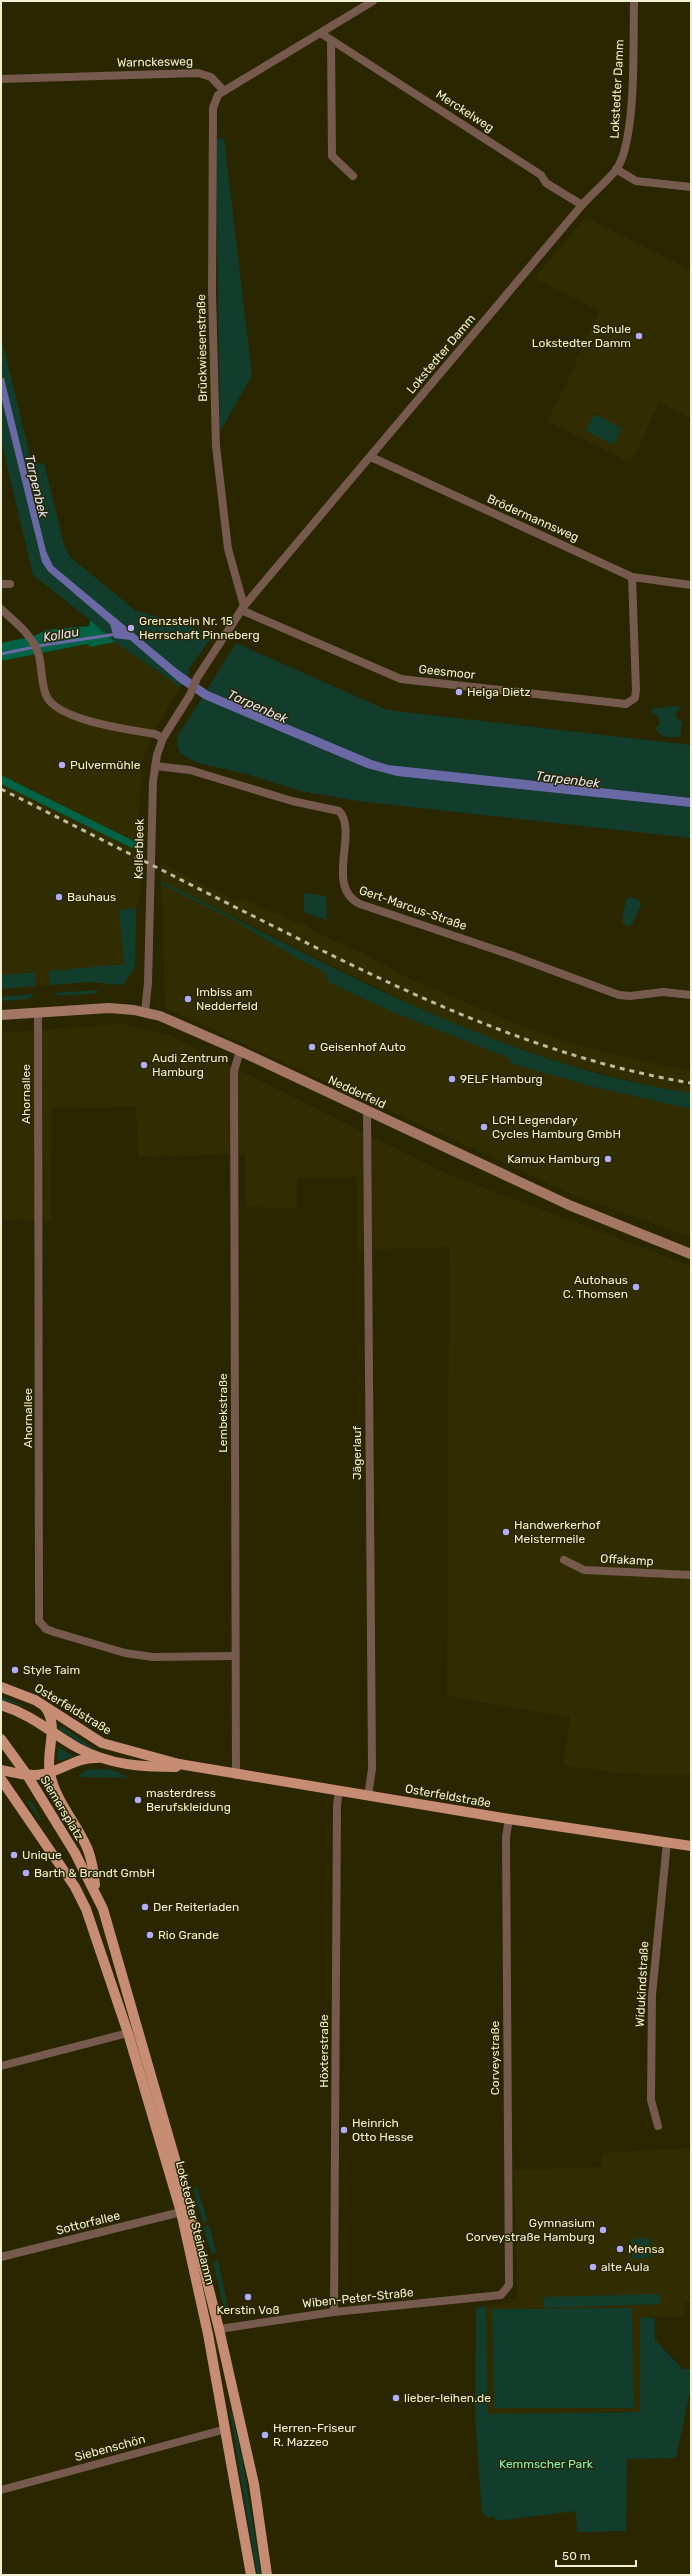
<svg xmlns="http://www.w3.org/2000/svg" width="692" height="2576" font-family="Rubik,sans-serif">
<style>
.built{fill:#312d00}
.green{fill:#123d2d}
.forest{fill:#006346}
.water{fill:#6b69a5}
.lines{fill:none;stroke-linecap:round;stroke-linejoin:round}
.stream{stroke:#6b69a5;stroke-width:3}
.minor{stroke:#765a4d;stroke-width:8}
.secondary{stroke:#a37763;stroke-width:10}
.primary{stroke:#c78d74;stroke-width:10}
.rail{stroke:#bebb9e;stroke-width:3;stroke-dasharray:5 5;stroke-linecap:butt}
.poi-dot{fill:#b0aefa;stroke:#292600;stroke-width:1.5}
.labels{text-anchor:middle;stroke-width:3;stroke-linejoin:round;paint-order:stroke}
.street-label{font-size:12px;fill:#f1efd4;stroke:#292600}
.poi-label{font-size:12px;fill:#f1efd4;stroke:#292600;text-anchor:start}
.park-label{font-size:12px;fill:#80f0c2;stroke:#292600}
.water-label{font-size:13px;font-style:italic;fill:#e1e1f3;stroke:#292600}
</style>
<rect width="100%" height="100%" fill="#292600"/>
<g class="built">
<path d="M 586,217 L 691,270 L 691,419 L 659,402 L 631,463 L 547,421 L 577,363 L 575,362 L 599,311 L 534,278 Z"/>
<path d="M 115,642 L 176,684 L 179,689 L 159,722 L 142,760 L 138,843 L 1,775 L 1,661 L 87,644 L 92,647 Z"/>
<path d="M 1,784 L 142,853 L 141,892 L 136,908 L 135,967 L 123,985 L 90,982 L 1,989 Z"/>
<path d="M 160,862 L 236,901 L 242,899 L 300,924 L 305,924 L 315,932 L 363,953 L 408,978 L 524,1027 L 570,1043 L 637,1060 L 691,1071 L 691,1093 L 664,1089 L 570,1065 L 470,1031 L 412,1005 L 161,881 Z"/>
<path d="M 161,884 L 237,922 L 298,959 L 326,973 L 329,982 L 390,1011 L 511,1059 L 510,1063 L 594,1087 L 691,1109 L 691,1237 L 574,1195 L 165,1008 Z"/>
<path d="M 122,1024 L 169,1035 L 447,1174 L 691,1266 L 691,1775 L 625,1774 L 563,1765 L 570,1717 L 447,1696 L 449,1247 L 358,1250 L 357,1177 L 297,1178 L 297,1208 L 246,1207 L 245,1154 L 138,1157 L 136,1107 L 52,1108 L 51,1221 L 1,1220 L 1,1033 Z"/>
<path d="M 691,2148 L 691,2302 L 685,2302 L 684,2317 L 640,2317 L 640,2412 L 488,2414 L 486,2306 L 511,2303 L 517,2297 L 514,2170 L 602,2167 L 602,2153 Z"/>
</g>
<g class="green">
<path d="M 224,138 L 252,375 L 220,432 L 216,139 Z"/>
<path d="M 1,336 L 32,464 L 44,463 L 65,548 L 70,557 L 135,610 L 214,634 L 188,670 L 190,672 L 179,689 L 176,684 L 115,642 L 90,620 L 33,575 L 1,440 Z"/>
<path d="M 594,414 L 622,428 L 614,445 L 586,431 Z"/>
<path d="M 236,643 L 387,710 L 691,745 L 691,838 L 358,801 L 300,791 L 247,774 L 197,763 L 180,753 L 177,746 L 178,736 Z"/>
<path d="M 678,706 L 681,707 L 675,715 L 682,723 L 680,737 L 666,737 L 657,732 L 656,728 L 660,724 L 658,716 L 651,712 L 652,709 Z"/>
<path d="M 161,881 C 331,965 500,1064 691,1093 L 691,1109 L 594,1087 L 510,1063 L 511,1059 L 390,1011 L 328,982 L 326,973 L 298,959 L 237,922 L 161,884 Z"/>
<path d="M 304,893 L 326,896 L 327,920 L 304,912 Z"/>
<path d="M 631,897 L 639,900 L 641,905 L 631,926 L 627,926 L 622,921 L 626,899 Z"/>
<path d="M 136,908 L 135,967 L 123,985 L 90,982 L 50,985 L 49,971 L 124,964 L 119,910 Z"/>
<path d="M 35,972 L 36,986 L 1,989 L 1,975 Z"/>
<path d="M 97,990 L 98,993 L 61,996 L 53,993 Z"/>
<path d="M 35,994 L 28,999 L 1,1001 L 1,997 Z"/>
<path d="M 1,1696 L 27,1707 L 1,1700 Z"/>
<path d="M 61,1726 L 101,1753 L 81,1744 L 59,1729 Z"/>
<path d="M 58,1747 L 73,1756 L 73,1757 L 57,1761 Z"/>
<path d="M 103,1769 L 117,1771 L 129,1778 L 77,1777 L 86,1770 Z"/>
<path d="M 455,1795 L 487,1800 L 483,1804 L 457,1800 Z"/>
<path d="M 30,1800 L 41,1818 L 39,1819 L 27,1802 Z"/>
<path d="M 197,2187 L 208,2222 L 203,2222 L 193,2188 Z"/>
<path d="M 209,2225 L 216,2252 L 212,2255 L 203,2227 Z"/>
<path d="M 649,2238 L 653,2257 L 632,2259 L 631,2239 Z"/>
<path d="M 218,2260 L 229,2312 L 225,2312 L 213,2262 Z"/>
<path d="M 660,2294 L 660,2304 L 544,2308 L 543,2297 Z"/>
<path d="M 486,2306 L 488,2414 L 640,2412 L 640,2317 L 655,2318 L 655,2340 L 683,2369 L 691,2369 L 691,2387 L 676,2458 L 627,2459 L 626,2531 L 577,2532 L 576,2511 L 495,2521 L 495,2516 L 488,2518 L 482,2513 L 475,2419 L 476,2308 Z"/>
<path d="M 632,2308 L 634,2408 L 494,2408 L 492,2309 Z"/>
<path d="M 230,2413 L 232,2413 L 243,2463 L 261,2575 L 257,2575 Z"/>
</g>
<g class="forest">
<path d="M 90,620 L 115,642 L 91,647 L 87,644 L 1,661 L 1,643 L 34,636 L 46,630 L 89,626 Z"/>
<path d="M 1,775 L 138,843 L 142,853 L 1,784 Z"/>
</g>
<path class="water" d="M 1,378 L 4,378 L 46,551 L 53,566 L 177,669 L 208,691 L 372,760 L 388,765 L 691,798 L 691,807 L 397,776 L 367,768 L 204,699 L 179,682 L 130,640 L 114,638 L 110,624 L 48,571 L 42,562 L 1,396 Z"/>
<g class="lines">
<path class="stream" d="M 1,654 L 44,645 L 117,634"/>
<g class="minor">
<path d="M 322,34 L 541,175 L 546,183 L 582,205"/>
<path d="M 331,40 L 332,156 L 353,176"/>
<path d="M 1,79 L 198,73 L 211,77 L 224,91"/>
<path d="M 616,169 L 636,181 L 691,187"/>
<path d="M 371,457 L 632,577 L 691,585"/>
<path d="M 1,584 L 10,584"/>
<path d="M 244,606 L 228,549 L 216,446 L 212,293 L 213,108 L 218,95 L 224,91 L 373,1"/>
<path d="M 1,609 C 15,622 34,636 39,656 C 42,668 41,683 46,695 C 55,720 130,730 155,734 L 163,738"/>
<path d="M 241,610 L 401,679 L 626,704 L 635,698 L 636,690 L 632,577"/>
<path d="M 155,766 L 190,770 L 292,801 L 339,811 C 359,832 324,887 360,904 L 511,955 L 619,995 L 630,996 L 663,992 L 691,995"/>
<path d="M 38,1012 L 39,1621 L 46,1629 L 54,1632 L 125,1653 L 153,1657 L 235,1656"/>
<path d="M 145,1012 L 148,983 L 153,781 L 157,755 L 163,738 L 190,695 L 197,678 L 244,606 L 582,205 C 593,193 606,182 616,170 C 637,141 633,40 634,1"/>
<path d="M 367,1111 L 372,1769 L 368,1796"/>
<path d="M 564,1560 L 584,1570 L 691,1575"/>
<path d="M 236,1775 L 234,1071 L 240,1051"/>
<path d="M 1,2066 L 128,2033"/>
<path d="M 658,2126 L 651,2100 L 652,1995 L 667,1842"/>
<path d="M 1,2257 L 181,2212"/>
<path d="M 334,2312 L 337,1805 L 339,1791"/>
<path d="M 219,2329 L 334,2312 L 501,2295 L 509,2285 L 506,1837 L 509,1819"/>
<path d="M 1,2490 L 226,2429"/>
</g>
<path class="secondary" d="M 1,1015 L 109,1008 L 134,1010 L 160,1016 L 240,1051 L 569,1205 L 691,1254"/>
<g class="primary">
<path d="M 1,1687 L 35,1700 L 102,1743 L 179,1764 L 509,1819 L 691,1846"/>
<path d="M 1,1705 C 33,1715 51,1733 78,1748 C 110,1765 141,1767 176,1767"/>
<path d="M 45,1707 C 60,1726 45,1752 50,1773 C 55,1801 77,1823 88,1850 C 92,1861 94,1873 95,1885"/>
<path d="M 1,1739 L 27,1775 L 75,1853 L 103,1909 L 183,2187 L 219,2329 L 254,2484 L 267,2575"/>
<path d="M 1,1770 C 15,1773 30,1777 44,1774 C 63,1770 77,1757 97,1758"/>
<path d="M 1,1779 L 75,1887 L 86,1909 L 128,2033 L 181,2212 L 208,2334 L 251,2575"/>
</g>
<path class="rail" d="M 1,789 C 91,834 181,880 271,925 C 406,993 541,1058 691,1083"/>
</g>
<g class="poi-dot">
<circle cx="639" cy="336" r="4"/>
<circle cx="131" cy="628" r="4"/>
<circle cx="459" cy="692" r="4"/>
<circle cx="62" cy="765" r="4"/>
<circle cx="59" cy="897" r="4"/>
<circle cx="188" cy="999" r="4"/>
<circle cx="312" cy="1047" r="4"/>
<circle cx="144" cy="1065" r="4"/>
<circle cx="452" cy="1079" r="4"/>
<circle cx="484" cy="1127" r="4"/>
<circle cx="608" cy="1159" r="4"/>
<circle cx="636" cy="1287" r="4"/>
<circle cx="506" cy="1532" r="4"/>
<circle cx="15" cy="1670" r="4"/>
<circle cx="138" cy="1800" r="4"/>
<circle cx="14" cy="1855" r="4"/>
<circle cx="26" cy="1873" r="4"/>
<circle cx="145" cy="1907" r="4"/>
<circle cx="150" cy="1935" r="4"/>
<circle cx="344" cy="2130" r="4"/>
<circle cx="603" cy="2230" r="4"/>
<circle cx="620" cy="2249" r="4"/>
<circle cx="593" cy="2267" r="4"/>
<circle cx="248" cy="2297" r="4"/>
<circle cx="396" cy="2398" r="4"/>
<circle cx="265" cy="2435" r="4"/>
</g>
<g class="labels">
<g class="street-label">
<text transform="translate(155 62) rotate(-1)" y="4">Warnckesweg</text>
<text transform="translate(617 89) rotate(-87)" y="4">Lokstedter Damm</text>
<text transform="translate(465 111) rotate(33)" y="4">Merckelweg</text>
<text transform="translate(202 348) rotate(-91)" y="4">Brückwiesenstraße</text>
<text transform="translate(441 354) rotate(-50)" y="4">Lokstedter Damm</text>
<text transform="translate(533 518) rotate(24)" y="4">Brödermannsweg</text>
<text transform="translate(447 672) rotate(6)" y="4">Geesmoor</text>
<text transform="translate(139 849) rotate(-89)" y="4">Kellerbleek</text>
<text transform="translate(413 908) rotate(19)" y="4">Gert-Marcus-Straße</text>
<text transform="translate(357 1092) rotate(25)" y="4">Nedderfeld</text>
<text transform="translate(26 1094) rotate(-90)" y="4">Ahornallee</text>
<text transform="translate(223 1413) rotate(-90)" y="4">Lembekstraße</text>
<text transform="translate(28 1418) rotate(-90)" y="4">Ahornallee</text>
<text transform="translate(357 1453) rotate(-90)" y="4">Jägerlauf</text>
<text transform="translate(627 1560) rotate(3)" y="4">Offakamp</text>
<text transform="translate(73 1709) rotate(31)" y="4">Osterfeldstraße</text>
<text transform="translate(448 1796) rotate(10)" y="4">Osterfeldstraße</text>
<text transform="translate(62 1808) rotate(59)" y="4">Siemersplatz</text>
<text transform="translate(642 1984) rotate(-87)" y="4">Widukindstraße</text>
<text transform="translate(324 2051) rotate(-90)" y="4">Höxterstraße</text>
<text transform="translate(495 2058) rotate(-90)" y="4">Corveystraße</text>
<text transform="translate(88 2223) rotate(-14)" y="4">Sottorfallee</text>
<text transform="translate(195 2223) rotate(76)" y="4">Lokstedter Steindamm</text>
<text transform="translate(358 2298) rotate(-6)" y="4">Wiben-Peter-Straße</text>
<text transform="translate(110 2448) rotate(-15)" y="4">Siebenschön</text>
</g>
<g class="poi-label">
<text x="631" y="333" text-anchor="end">Schule<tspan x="631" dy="14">Lokstedter Damm</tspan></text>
<text x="139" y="625">Grenzstein Nr. 15<tspan x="139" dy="14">Herrschaft Pinneberg</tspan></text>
<text x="467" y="696">Helga Dietz</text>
<text x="70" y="769">Pulvermühle</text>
<text x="67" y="901">Bauhaus</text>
<text x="196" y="996">Imbiss am<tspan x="196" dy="14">Nedderfeld</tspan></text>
<text x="320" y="1051">Geisenhof Auto</text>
<text x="152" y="1062">Audi Zentrum<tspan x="152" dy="14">Hamburg</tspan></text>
<text x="460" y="1083">9ELF Hamburg</text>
<text x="492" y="1124">LCH Legendary<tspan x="492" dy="14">Cycles Hamburg GmbH</tspan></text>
<text x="600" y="1163" text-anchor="end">Kamux Hamburg</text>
<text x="628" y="1284" text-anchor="end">Autohaus<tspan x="628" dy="14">C. Thomsen</tspan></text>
<text x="514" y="1529">Handwerkerhof<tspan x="514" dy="14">Meistermeile</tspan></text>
<text x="23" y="1674">Style Taim</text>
<text x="146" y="1797">masterdress<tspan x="146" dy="14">Berufskleidung</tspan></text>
<text x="22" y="1859">Unique</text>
<text x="34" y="1877">Barth &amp; Brandt GmbH</text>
<text x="153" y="1911">Der Reiterladen</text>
<text x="158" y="1939">Rio Grande</text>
<text x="352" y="2127">Heinrich<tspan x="352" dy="14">Otto Hesse</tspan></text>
<text x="595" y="2227" text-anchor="end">Gymnasium<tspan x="595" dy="14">Corveystraße Hamburg</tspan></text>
<text x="628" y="2253">Mensa</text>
<text x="601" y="2271">alte Aula</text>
<text x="248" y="2314" text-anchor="middle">Kerstin Voß</text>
<text x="404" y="2402">lieber-leihen.de</text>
<text x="273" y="2432">Herren-Friseur<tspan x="273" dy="14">R. Mazzeo</tspan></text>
</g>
<g class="park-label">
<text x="546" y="2468">Kemmscher Park</text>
</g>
<g class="water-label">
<text transform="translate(37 486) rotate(77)" y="5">Tarpenbek</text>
<text transform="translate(61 634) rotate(-10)" y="5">Kollau</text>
<text transform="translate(258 706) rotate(24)" y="5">Tarpenbek</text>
<text transform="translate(568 779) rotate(7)" y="5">Tarpenbek</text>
</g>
</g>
<rect width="692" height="2576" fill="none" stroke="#f1efd4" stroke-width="4"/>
<path d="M556 2560v6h80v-6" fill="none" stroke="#f1efd4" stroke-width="2"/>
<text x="562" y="2560" font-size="12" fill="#f1efd4" stroke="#292600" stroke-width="3" paint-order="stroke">50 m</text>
</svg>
